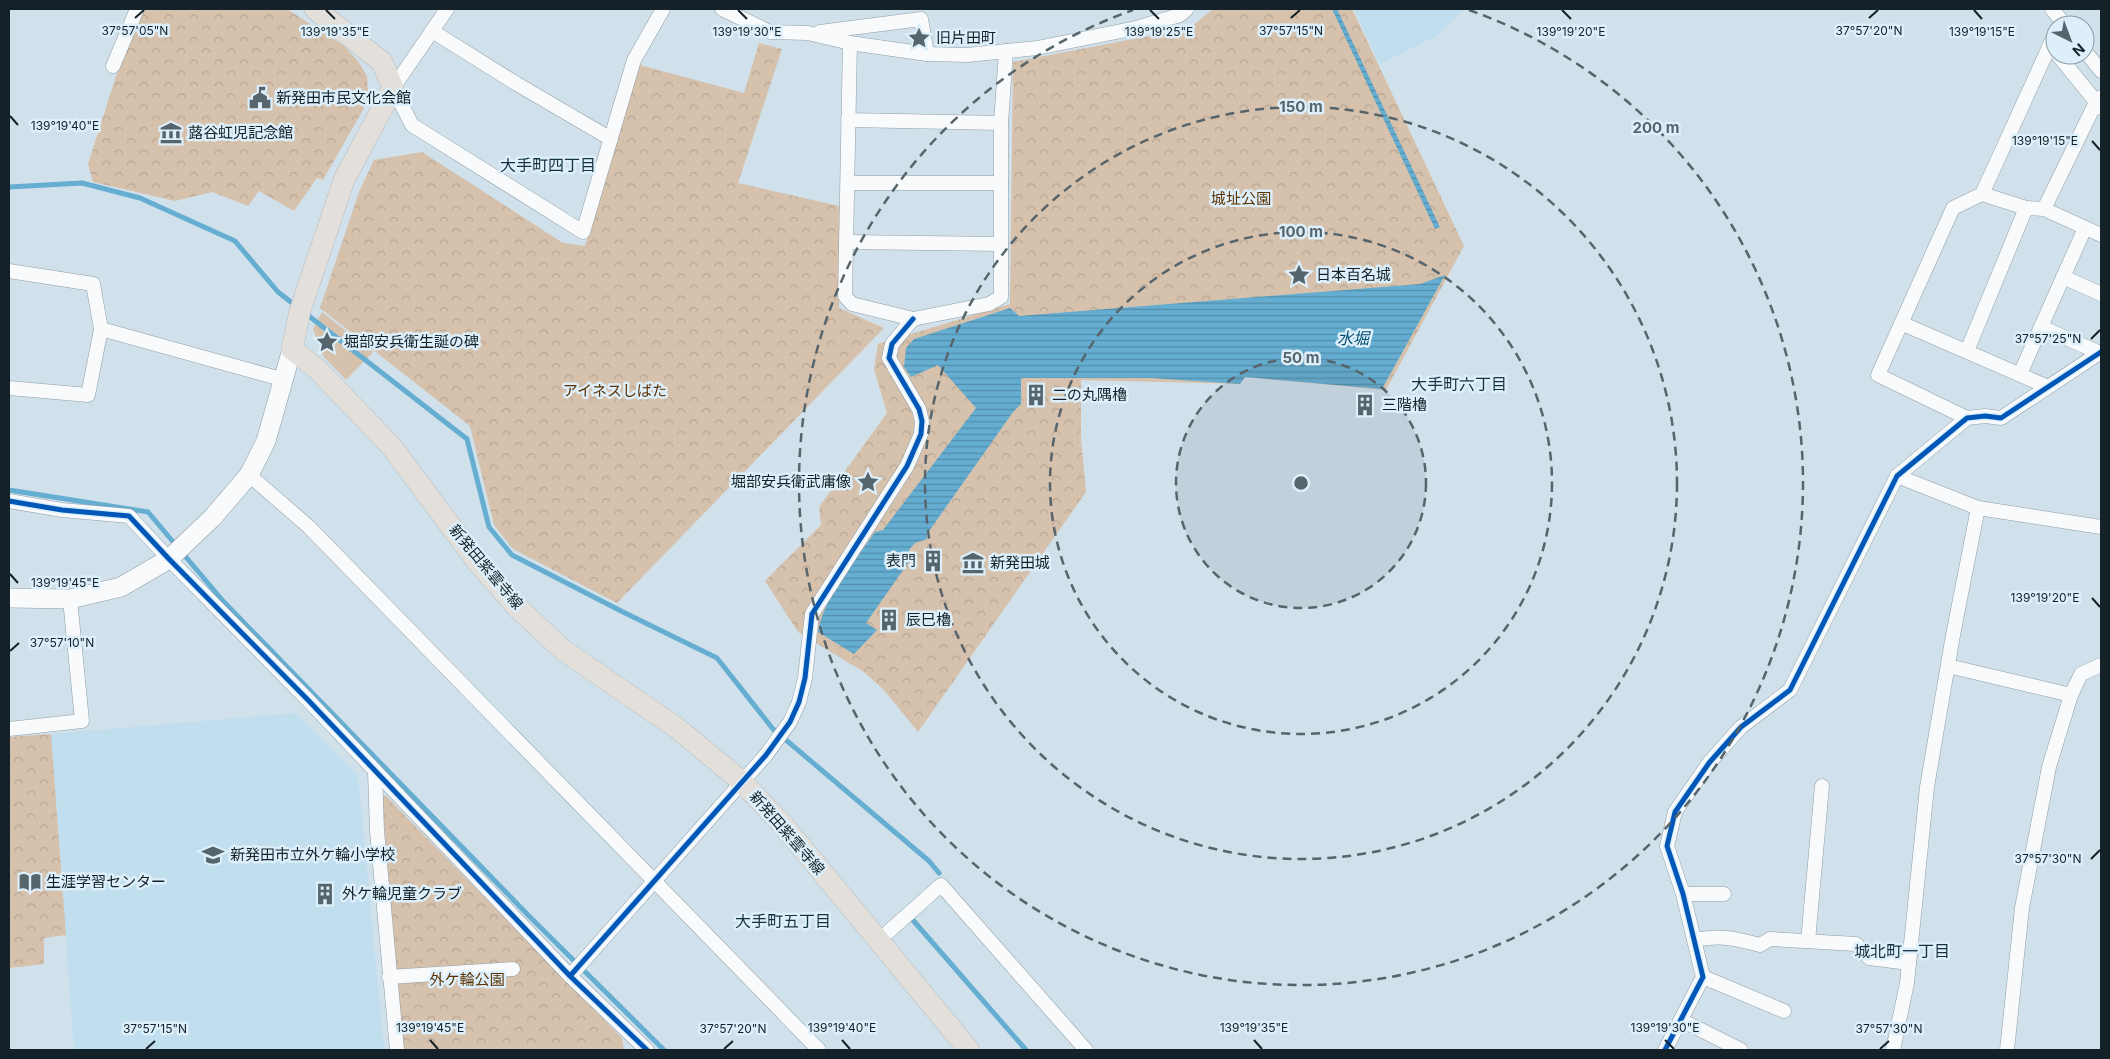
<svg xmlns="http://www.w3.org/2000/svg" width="2110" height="1059" font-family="Inter,'Noto Sans JP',sans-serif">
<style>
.built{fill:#c1deef}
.green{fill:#d6c1ac}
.park{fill:url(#park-crowns)}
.water{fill:url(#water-rules)}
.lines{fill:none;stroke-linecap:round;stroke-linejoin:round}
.stream{stroke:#65aed2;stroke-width:5}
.street-casing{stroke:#909da5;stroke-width:15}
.secondary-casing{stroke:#909da5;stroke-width:20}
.primary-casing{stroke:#b3bcc0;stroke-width:22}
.street{stroke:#f8fafc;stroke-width:14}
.secondary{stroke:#f8fafc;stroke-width:19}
.primary{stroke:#e3dfdb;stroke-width:21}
.cycleway-casing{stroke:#dceffa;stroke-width:8}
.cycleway{stroke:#0057b8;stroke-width:5}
.ticks{fill:none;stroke:#152128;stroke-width:2}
.ring{fill:none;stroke:#56646c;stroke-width:2.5;stroke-dasharray:9 6}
.labels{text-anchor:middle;stroke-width:5;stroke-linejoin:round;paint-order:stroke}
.poi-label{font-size:15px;fill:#152128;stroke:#dceffa;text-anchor:start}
.park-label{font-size:15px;fill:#5d3200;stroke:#dceffa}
.street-label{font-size:15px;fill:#152128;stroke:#dceffa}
.neighbourhood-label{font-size:16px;fill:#163240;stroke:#dceffa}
.water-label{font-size:16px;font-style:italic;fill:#005071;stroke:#dceffa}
.ticks-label{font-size:12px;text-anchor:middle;fill:#152128;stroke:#dceffa;stroke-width:5;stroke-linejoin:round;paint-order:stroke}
.centre{fill:#56646c;stroke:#dceffa;stroke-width:2.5}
.ring-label{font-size:15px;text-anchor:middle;font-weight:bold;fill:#56646c;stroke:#dceffa;stroke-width:5;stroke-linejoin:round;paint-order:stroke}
</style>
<defs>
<pattern id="park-crowns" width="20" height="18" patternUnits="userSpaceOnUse" patternTransform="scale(1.25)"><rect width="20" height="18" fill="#d6c1ac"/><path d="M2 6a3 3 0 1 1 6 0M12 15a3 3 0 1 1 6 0" fill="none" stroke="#b7a694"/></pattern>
<pattern id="water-rules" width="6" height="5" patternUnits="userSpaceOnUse" patternTransform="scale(1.25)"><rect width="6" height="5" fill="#65aed2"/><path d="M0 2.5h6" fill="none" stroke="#528daa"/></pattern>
</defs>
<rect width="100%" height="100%" fill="#d0e1eb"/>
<g class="built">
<path d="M 1354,9 L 1465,9 L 1435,37 L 1380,64 Z"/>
<path d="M 296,713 L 358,775 L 384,1050 L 74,1050 L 51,734 Z"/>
</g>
<path class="green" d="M 322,312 L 373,352 L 346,380 L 323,356 L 313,329 Z"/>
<g class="park">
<path d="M 144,9 L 287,9 L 344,46 L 358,61 L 367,76 L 368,93 L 363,110 L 323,180 L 317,178 L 294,211 L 259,191 L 248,206 L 212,192 L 175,201 L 93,182 L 88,164 L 118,70 Z"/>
<path d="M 1213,9 L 1352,9 L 1464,246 L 1386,390 L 1245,377 L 1240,384 L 1081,380 L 1081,438 L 1086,492 L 918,732 L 884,690 L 864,672 L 798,632 L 765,581 L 821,525 L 819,507 L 887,413 L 874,369 L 878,344 L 1010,304 L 1013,62 L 1190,28 Z"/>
<path d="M 759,43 L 782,49 L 738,183 L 839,206 L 839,308 L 884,328 L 617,603 L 513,549 L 494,525 L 470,426 L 320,308 L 359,192 L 374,160 L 422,152 L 563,243 L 585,246 L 636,64 L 744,93 Z"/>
<path d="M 51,734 L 66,935 L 44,938 L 44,964 L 9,968 L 9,737 Z"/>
<path d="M 385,795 L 622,1038 L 624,1050 L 403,1050 L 382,800 Z"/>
</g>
<g class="water">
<path d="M 1332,9 L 1337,9 L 1440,227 L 1435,229 Z"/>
<path d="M 1445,275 L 1382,389 L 1245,377 L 1240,384 L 1151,378 L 1021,378 L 1021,404 L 1013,412 L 927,534 L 927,539 L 915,543 L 909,550 L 908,563 L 866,623 L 877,630 L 854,654 L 818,632 C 824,596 855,561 875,532 L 883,530 L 976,408 L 938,365 L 911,377 L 904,367 L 906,348 L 914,339 L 1010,308 L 1019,316 L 1420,284 Z"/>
</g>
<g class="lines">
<g class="stream">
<path d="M 9,187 L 82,183 L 140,198 L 235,241 L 278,292 L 296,306"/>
<path d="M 305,313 L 467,439 L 489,527 L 512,555 L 623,612 L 717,658 L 773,729 L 929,861 L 939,873"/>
<path d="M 9,490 L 148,512 L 223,601 L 530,917 L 664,1050"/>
<path d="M 912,919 L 1026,1050"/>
</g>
<g class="street-casing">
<g id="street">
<path d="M 447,9 L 393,88 L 412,125 L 583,232 L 634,60 L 663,9"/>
<path d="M 722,9 L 770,32 L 808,33 L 850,43 L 927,54 L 967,55 L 1037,48 L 1136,28 L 1180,15 L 1187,9"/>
<path d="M 2052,9 L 2065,25"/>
<path d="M 432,31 L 517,84 L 611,139"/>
<path d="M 820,32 L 921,19 L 927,54"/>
<path d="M 850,43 L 845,296 L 852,304 L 913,319 L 989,304 L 1001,297 L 1001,123 L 1006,51"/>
<path d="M 2085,51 L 2101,71"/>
<path d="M 2058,55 L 2101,108"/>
<path d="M 113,66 L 137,9"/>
<path d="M 848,120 L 1001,123"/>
<path d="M 848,183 L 1001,183"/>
<path d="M 1982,194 L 2026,208 L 2044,209 L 2101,235"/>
<path d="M 2044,209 L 2096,102 L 2101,97"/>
<path d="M 847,242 L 1001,244"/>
<path d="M 9,271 L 93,284 L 101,329 L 88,395 L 9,388"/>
<path d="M 2063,277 L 2101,294"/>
<path d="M 1901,323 L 2048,387"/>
<path d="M 2041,327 L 2100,353"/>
<path d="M 101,329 L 285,380"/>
<path d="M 1967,351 L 2026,208"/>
<path d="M 2020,374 L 2085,228"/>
<path d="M 1967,418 L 1878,375 L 1953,208 L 1982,194 L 2055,34"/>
<path d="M 249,475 L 309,527 L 819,1050"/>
<path d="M 1897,476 L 1978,508 L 2101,527"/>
<path d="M 9,501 L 62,510 L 129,516 L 169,559 L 308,700 L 570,976 L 647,1050"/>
<path d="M 1948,666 L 2071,695"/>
<path d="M 9,729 L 82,721 L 70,599"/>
<path d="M 375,771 L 377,831 L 397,1050"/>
<path d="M 1683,894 L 1724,894"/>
<path d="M 1694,940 C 1722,935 1733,938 1760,945 L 1770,939 L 1856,944 L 1869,958 L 1909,963"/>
<path d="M 878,941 L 941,885 L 1086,1050"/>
<path d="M 1808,941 L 1822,786"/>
<path d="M 570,976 L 766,755 L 790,722 L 799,702 L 805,678 L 812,614 L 907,466 L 921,434 L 922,421 L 919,409 L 889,358 L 892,344 L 913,319"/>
<path d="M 389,977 L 513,969"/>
<path d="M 1703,977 L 1784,1011"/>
<path d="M 1681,1020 L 1741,1050"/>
<path d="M 1665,1050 L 1703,977 L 1683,894 L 1667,846 L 1675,812 L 1709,763 L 1741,727 L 1790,690 L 1897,476 L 1967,418 L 1985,416 L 2001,418 L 2101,352"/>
<path d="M 1893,1050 L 1907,983 L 1927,787 L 1953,635 L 1978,508"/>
<path d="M 2007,1050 L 2022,908 L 2049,767 L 2071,695 L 2081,674 L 2101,665"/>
</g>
</g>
<g class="secondary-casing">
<path id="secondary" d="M 9,598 L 70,599 L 121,587 L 169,559 L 213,517 L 249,475 L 266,441 L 292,349"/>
</g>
<g class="primary-casing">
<path id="primary" d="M 315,9 L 382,62 L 393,88 L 344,180 L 300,311 L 292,349 L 317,369 L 391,446 L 476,560 L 516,606 L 563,650 L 677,728 L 741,781 L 784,826 L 969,1050"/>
</g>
<use href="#street" class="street"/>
<use href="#secondary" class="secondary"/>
<use href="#primary" class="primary"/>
<g class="cycleway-casing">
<g id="cycleway">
<path d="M 9,501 L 62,510 L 129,516 L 169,559 L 308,700 L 570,976 L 647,1050"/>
<path d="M 570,976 L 766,755 L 790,722 L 799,702 L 805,678 L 812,614 L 907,466 L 921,434 L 922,421 L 919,409 L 889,358 L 892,344 L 913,319"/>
<path d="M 1665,1050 L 1703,977 L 1683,894 L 1667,846 L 1675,812 L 1709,763 L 1741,727 L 1790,690 L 1897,476 L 1967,418 L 1985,416 L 2001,418 L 2101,352"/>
</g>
</g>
<use href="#cycleway" class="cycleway"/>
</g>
<path class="ticks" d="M 326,10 L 335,19M 738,10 L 747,19M 1150,10 L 1159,19M 1562,10 L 1571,19M 1974,10 L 1982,19M 135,18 L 144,10M 1291,18 L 1300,10M 1869,18 L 1878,10M 10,116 L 18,125M 2092,141 L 2100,150M 2091,339 L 2100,330M 10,574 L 18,583M 2092,598 L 2100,607M 10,651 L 19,643M 2091,859 L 2100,850M 430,1040 L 438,1049M 842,1040 L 850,1049M 1254,1040 L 1262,1049M 1665,1040 L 1674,1049M 146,1049 L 155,1041M 724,1049 L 733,1041M 1880,1049 L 1889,1041"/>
<circle cx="1301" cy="483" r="125" fill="#56646c" fill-opacity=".12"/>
<g class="ring">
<circle cx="1301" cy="483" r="125"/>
<circle cx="1301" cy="483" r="251"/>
<circle cx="1301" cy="483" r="376"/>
<path d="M1469 10A502 502 0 1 1 1133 10"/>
</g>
<defs>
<g id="sight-bare" transform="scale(1.725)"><path d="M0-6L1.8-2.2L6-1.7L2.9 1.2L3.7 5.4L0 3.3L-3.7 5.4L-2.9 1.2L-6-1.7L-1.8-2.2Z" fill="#56646c" stroke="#dceffa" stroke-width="2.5" paint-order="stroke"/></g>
<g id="civic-bare" transform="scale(1.725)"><path d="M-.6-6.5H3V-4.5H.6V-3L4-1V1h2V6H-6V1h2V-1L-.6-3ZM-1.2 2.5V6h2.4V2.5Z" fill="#56646c" stroke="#dceffa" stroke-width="2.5" paint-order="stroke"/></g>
<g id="museum-bare" transform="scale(1.725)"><path d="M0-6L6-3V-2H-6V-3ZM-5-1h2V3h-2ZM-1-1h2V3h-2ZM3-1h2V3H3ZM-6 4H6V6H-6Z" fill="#56646c" stroke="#dceffa" stroke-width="2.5" paint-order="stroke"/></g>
<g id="building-bare" transform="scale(1.725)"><path d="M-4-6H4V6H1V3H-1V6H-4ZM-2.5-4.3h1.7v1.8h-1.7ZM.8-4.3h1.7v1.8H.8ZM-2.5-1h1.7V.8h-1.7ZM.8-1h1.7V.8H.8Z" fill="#56646c" stroke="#dceffa" stroke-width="2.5" paint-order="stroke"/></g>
<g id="school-bare" transform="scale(1.725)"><path d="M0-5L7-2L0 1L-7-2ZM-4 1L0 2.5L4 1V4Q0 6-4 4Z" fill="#56646c" stroke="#dceffa" stroke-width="2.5" paint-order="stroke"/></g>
<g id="library-bare" transform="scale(1.725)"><path d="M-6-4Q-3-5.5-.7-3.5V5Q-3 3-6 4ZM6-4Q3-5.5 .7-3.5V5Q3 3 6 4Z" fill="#56646c" stroke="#dceffa" stroke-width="2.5" paint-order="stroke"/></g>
</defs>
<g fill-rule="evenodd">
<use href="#sight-bare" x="919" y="38"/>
<use href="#civic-bare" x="260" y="98"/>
<use href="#museum-bare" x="171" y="133"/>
<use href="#sight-bare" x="1299" y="275"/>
<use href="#sight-bare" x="327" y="342"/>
<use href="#building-bare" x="1036" y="395"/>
<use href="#building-bare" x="1365" y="405"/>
<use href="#sight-bare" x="868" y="482"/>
<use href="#building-bare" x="933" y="561"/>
<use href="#museum-bare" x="973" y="563"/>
<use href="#building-bare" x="889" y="620"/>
<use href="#school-bare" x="213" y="855"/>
<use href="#library-bare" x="30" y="882"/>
<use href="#building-bare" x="325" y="894"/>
</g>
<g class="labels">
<g class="poi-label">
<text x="936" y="43">旧片田町</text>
<text x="276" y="103">新発田市民文化会館</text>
<text x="188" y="138">蕗谷虹児記念館</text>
<text x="1316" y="280">日本百名城</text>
<text x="344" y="347">堀部安兵衛生誕の碑</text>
<text x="1052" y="400">二の丸隅櫓</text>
<text x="1382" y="410">三階櫓</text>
<text x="851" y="487" text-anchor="end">堀部安兵衛武庸像</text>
<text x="916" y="566" text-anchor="end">表門</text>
<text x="990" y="568">新発田城</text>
<text x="906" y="625">辰巳櫓</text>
<text x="230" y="860">新発田市立外ケ輪小学校</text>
<text x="46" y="887">生涯学習センター</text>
<text x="342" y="899">外ケ輪児童クラブ</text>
</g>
<g class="park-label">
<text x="1241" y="204">城址公園</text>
<text x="615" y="396">アイネスしばた</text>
<text x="467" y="985">外ケ輪公園</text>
</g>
<g class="street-label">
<text transform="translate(486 567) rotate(50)" y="5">新発田紫雲寺線</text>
<text transform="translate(787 833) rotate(49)" y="5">新発田紫雲寺線</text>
</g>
<g class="neighbourhood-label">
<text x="548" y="171">大手町四丁目</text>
<text x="1459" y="390">大手町六丁目</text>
<text x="783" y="927">大手町五丁目</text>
<text x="1902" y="957">城北町一丁目</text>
</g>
<g class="water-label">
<text x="1353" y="344">水堀</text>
</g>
</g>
<g class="ticks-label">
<text x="135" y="35">37°57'05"N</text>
<text x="1291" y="35">37°57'15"N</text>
<text x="1869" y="35">37°57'20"N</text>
<text x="335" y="36">139°19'35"E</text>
<text x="747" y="36">139°19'30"E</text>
<text x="1159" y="36">139°19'25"E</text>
<text x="1571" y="36">139°19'20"E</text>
<text x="1982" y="36">139°19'15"E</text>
<text x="65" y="130">139°19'40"E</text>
<text x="2045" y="145">139°19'15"E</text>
<text x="2048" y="343">37°57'25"N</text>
<text x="65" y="587">139°19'45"E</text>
<text x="2045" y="602">139°19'20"E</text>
<text x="62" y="647">37°57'10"N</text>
<text x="2048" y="863">37°57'30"N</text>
<text x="430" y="1032">139°19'45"E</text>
<text x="842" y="1032">139°19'40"E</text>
<text x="1254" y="1032">139°19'35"E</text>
<text x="1665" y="1032">139°19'30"E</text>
<text x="155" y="1033">37°57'15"N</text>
<text x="733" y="1033">37°57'20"N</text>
<text x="1889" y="1033">37°57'30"N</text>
</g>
<circle cx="1301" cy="483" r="8" class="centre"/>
<g class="ring-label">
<text x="1301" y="112">150 m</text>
<text x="1656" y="133">200 m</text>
<text x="1301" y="237">100 m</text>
<text x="1301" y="363">50 m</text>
</g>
<rect width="2110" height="1059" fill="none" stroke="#152128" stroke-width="20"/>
<g transform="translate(2070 40) rotate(138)"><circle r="24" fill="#dceffa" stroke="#8c9da6"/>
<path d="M0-4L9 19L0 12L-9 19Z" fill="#56646c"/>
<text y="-8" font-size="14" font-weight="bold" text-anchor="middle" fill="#152128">N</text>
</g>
</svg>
